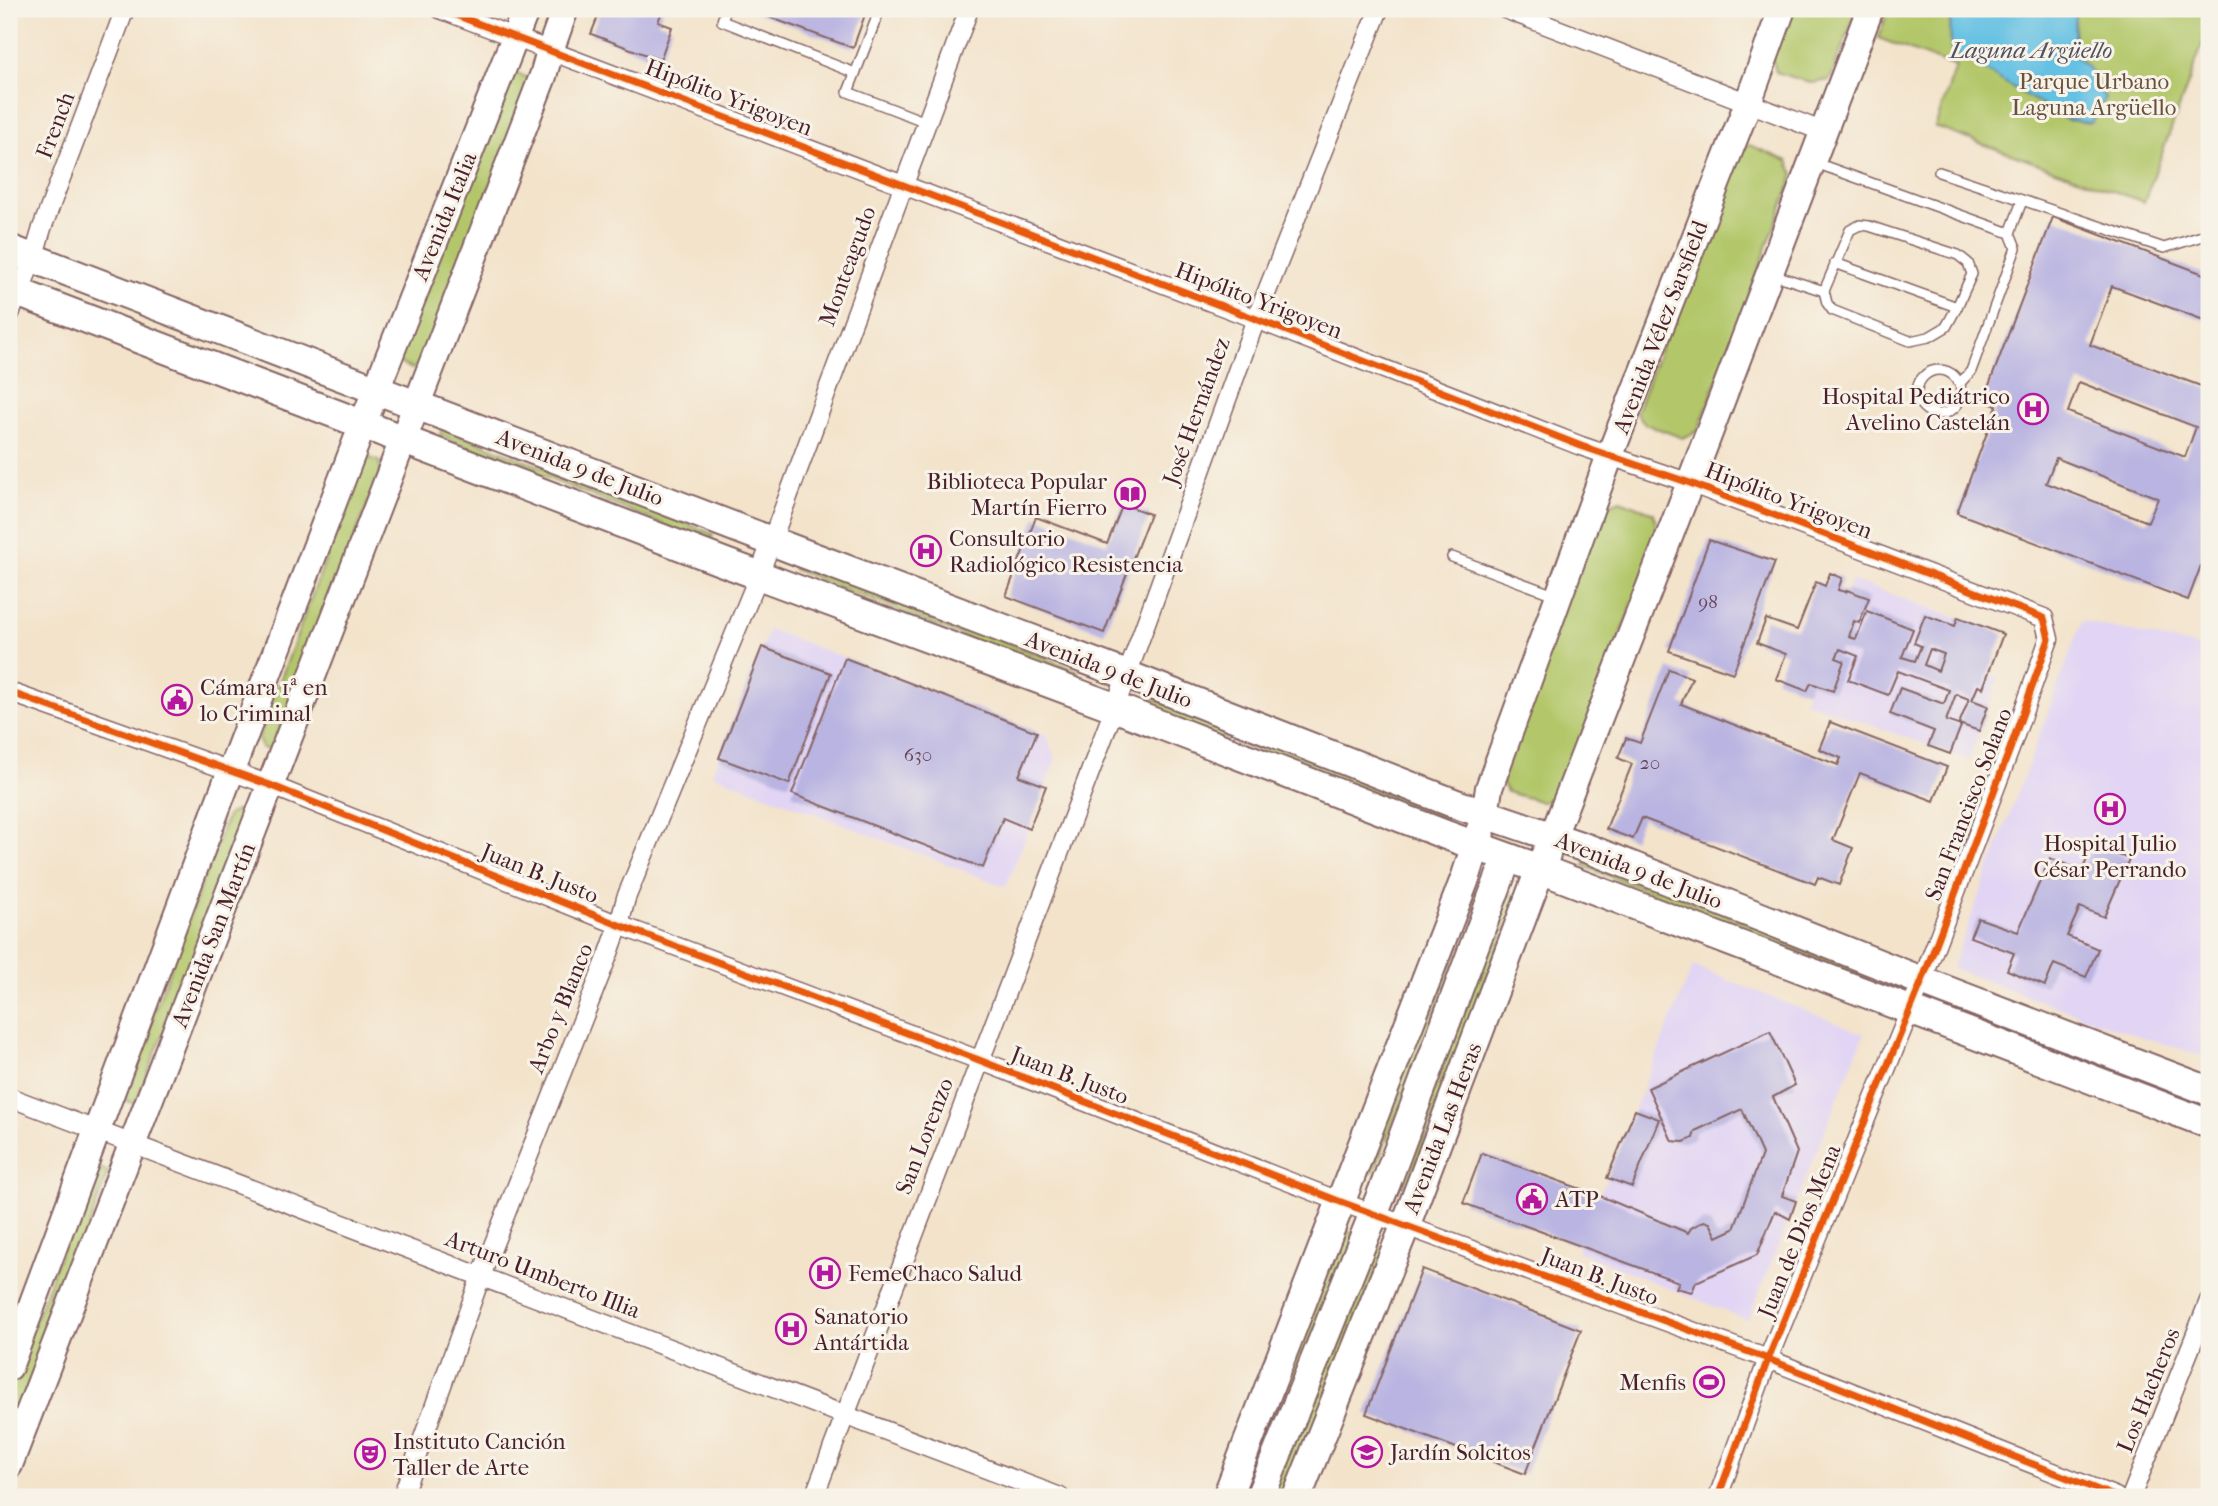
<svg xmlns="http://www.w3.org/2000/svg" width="2218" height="1506" font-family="'IM FELL French Canon',serif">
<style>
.built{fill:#e1d4f4}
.green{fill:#b3c76b;stroke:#7e734b;stroke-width:2}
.water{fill:#65c1e3;stroke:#587087;stroke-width:2}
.building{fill:#b9b4e1;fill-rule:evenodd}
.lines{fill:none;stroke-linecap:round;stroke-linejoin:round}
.lane-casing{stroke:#856463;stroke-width:12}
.street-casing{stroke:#856463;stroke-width:21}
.secondary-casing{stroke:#856463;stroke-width:30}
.primary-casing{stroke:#856463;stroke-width:32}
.lane{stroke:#fff;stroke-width:9}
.street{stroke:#fff;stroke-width:18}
.secondary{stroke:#fff;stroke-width:26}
.primary{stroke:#fff;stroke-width:28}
.cycleway-casing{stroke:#f7f3e8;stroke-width:11}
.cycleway{stroke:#e8590c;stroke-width:7}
.labels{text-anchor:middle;stroke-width:6;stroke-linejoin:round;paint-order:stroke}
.number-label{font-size:19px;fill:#664458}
.park-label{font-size:23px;fill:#6a513e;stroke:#f7f3e8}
.street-label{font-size:23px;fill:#4a1f2b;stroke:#f7f3e8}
.poi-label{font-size:23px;fill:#4a1f2b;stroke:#f7f3e8;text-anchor:start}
.water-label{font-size:24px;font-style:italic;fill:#525062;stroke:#f7f3e8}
</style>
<rect width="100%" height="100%" fill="#f7f3e8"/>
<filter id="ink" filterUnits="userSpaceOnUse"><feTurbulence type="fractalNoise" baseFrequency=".0143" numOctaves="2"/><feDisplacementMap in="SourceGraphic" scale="14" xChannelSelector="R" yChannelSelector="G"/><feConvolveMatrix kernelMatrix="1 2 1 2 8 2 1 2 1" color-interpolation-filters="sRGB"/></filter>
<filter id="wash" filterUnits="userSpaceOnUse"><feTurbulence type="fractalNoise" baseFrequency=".00686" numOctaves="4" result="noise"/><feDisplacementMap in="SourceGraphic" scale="28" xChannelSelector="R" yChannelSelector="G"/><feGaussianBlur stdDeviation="1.57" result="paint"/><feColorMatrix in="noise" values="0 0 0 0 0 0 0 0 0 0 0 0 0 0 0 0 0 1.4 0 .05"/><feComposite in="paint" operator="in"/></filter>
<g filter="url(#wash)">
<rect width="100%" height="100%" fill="#f3e3cb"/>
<g class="built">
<path d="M 1852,580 L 2004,635 L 1989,674 L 1999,677 L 1969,760 L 1804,701 Z"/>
<path d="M 2082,621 L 2209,649 L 2209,1058 L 2109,1026 L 1952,968 Z"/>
<path d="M 769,629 L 1046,735 L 1056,758 L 1006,887 L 712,774 Z"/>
<path d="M 1693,966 L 1864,1034 L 1748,1320 L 1577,1251 Z"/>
</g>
<g class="green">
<path d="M 1791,9 L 1857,9 L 1830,80 L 1811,83 L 1776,72 L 1772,58 Z"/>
<path d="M 1889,9 L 2209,9 L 2209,27 L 2144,202 L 1935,127 L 1956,67 L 1878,38 Z"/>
<path d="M 515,72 L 526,77 L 531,82 L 420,366 L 412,369 L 401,364 L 397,359 L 509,75 Z"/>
<path d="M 1749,145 L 1788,161 L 1794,175 L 1698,431 L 1683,438 L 1645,424 L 1636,413 L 1734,152 Z"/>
<path d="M 442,428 L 713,534 L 710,543 L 440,435 Z"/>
<path d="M 370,458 L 379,461 L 381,470 L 271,750 L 262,748 L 258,739 L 362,463 Z"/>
<path d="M 1620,500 L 1654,513 L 1658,536 L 1561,794 L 1543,802 L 1507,792 L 1499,775 L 1598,509 Z"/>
<path d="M 798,559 L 1078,671 L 1075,681 L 793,569 Z"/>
<path d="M 1152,698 L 1447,813 L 1444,820 L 1146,710 Z"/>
<path d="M 236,811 L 244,814 L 248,822 L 135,1104 L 125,1100 L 125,1090 L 228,814 Z"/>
<path d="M 1586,859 L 1871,973 L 1868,979 L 1584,866 Z"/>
<path d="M 1470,889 L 1476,891 L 1479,896 L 1375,1170 L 1371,1173 L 1365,1171 Z"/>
<path d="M 1510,894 L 1517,897 L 1407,1187 L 1400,1184 L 1504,897 Z"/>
<path d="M 1947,1002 L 2209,1102 L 2209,1109 L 1945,1010 Z"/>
<path d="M 98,1167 L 108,1172 L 9,1455 L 9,1391 L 91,1171 Z"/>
<path d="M 1341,1229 L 1357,1235 L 1252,1497 L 1235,1497 Z"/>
<path d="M 1367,1241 L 1386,1248 L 1287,1497 L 1266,1497 Z"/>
</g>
<path class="water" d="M 1958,9 L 2075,9 L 2074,54 L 2091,71 L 2105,99 L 2091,123 L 2067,120 L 1951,50 L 1950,17 Z"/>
<g id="blocks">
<g class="building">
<path d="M 601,9 L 663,9 L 658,22 L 672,27 L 660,60 L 591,34 Z"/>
<path d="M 747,9 L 867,9 L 853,48 Z"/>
<path d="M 2053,217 L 2209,276 L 2209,322 L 2112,286 L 2090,345 L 2209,389 L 2209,544 L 2188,600 L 1957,513 L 1997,406 L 1983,401 ZM 2079,382 L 2196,427 L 2185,457 L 2068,412 ZM 2056,458 L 2158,498 L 2148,522 L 2046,483 Z"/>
<path d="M 1123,504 L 1150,514 L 1104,633 L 1006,596 L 1036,517 L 1107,544 Z"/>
<path d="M 1709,540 L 1775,562 L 1733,673 L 1669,651 Z"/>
<path d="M 1830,573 L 1842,578 L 1838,590 L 1846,592 L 1847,590 L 1869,598 L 1859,623 L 1854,621 L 1849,637 L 1856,639 L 1867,611 L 1913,629 L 1902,657 L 1915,661 L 1921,646 L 1914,643 L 1925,615 L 1955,626 L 1958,617 L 2003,634 L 1983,688 L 1978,686 L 1972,700 L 1988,706 L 1979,731 L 1959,724 L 1969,699 L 1956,694 L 1946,721 L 1961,726 L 1950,754 L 1928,746 L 1934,731 L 1890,714 L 1900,688 L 1944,704 L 1949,690 L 1898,671 L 1888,695 L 1848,680 L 1858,656 L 1840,649 L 1836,658 L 1844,661 L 1833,691 L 1811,683 L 1807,691 L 1776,679 L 1786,654 L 1757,643 L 1766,619 L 1797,630 L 1816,582 L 1825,586 ZM 1930,649 L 1944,654 L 1938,671 L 1924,665 Z"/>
<path d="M 762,647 L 831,673 L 789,784 L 719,758 Z"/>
<path d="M 845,658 L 1037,732 L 1019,776 L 1046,786 L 1029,829 L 1003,818 L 983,868 L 792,794 Z"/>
<path d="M 1669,669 L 1692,678 L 1681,704 L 1838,765 L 1841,758 L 1819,749 L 1830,722 L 1947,767 L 1934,801 L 1860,773 L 1833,840 L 1853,848 L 1839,885 L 1818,877 L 1815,884 L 1642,818 L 1633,839 L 1606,829 L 1632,764 L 1618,758 L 1626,738 L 1640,743 Z"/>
<path d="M 2093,845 L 2129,859 L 2104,917 L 2080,907 L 2067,936 L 2098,949 L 2086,977 L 2054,964 L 2045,986 L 2007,970 L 2014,953 L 1970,937 L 1978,918 L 2018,932 L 2050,858 L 2082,871 Z"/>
<path d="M 1770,1031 L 1795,1085 L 1773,1097 L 1797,1152 L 1782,1196 L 1796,1201 L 1790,1219 L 1775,1211 L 1757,1255 L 1696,1282 L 1692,1292 L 1676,1288 L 1679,1282 L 1463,1203 L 1482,1153 L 1600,1196 L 1688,1233 L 1691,1228 L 1704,1221 L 1710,1223 L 1717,1237 L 1734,1229 L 1762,1154 L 1742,1109 L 1695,1131 L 1693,1138 L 1684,1142 L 1672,1141 L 1648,1088 Z"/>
<path d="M 1635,1110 L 1659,1119 L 1632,1187 L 1607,1178 Z"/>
<path d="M 1422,1269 L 1581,1330 L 1525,1474 L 1366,1414 Z"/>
</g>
</g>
</g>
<g filter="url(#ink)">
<use href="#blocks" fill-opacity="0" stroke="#856463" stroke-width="2"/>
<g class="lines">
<g class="lane-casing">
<g id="lane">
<path d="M 726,9 L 722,21 L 855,73"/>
<path d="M 880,9 L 848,92 L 926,122"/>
<path d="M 1813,162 L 2010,233 L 2016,248 L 1971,371 L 1960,383"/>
<path d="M 1939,172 L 2164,248 L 2202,236 L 2209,229"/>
<path d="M 1860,225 L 1869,226 L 1958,255 L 1968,263 L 1972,274 L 1957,307 L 1946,327 L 1929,337 L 1910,341 L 1832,310 L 1827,303 L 1824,291 L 1850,230 Z"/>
<path d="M 2010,233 L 2022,201"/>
<path d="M 1835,263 L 1957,307"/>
<path d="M 1772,274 L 1824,291"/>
<circle cx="1939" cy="392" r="22"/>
<path d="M 1452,557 L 1557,596"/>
</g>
</g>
<g class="street-casing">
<g id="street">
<path d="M 440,9 L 1256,319 L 1581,446 L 1690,483 L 2044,618 L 2049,639 L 2010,749 L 1922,981 L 1768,1359 L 1718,1497"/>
<path d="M 1505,9 L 1824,132"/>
<path d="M 9,316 L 33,259 L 42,228 L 125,9"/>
<path d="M 9,692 L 270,785 L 619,925 L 979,1060 L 1341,1202 L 1768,1359 L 2116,1497"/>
<path d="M 9,1097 L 1060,1497"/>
<path d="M 402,1497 L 481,1276 L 609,953 L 619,925 L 626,898 L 759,575 L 969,9"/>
<path d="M 814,1497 L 1127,675 L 1256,319 L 1379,9"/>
<path d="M 2131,1497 L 2209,1301"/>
</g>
</g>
<g class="secondary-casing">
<g id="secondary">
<path d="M 1485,814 L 1489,788 L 1610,455 L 1748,103 L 1782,9"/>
<path d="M 1553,836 L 1690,483 L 1870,9"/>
<path d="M 9,1367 L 219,802 L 376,390 L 526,9"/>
<path d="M 9,1465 L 543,76 L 550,51 L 565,9"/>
</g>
</g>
<g class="primary-casing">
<g id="primary">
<path d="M 9,249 L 800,552 L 1127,675 L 1456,804 L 1589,849 L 1922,981 L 2209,1091"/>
<path d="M 9,289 L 723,562 L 1114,707 L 1446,835 L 1540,869 L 2209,1124"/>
<path d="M 1227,1497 L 1466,876 L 1481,829"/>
<path d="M 1260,1497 L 1386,1183 L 1507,858"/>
<path d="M 1297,1497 L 1406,1224 L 1546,854"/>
</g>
</g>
<use href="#lane" class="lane"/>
<use href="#street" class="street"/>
<use href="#secondary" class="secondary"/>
<use href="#primary" class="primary"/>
<g class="cycleway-casing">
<g id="cycleway">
<path d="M 440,9 L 1256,319 L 1581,446 L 1690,483 L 2044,618 L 2049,639 L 2010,749 L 1922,981 L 1768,1359 L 1718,1497"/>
<path d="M 9,692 L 270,785 L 619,925 L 979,1060 L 1341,1202 L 1768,1359 L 2116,1497"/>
</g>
</g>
<use href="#cycleway" class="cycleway"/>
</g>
</g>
<defs>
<g id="hospital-ring" transform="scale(1.575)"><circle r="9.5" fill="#f7f3e8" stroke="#b5179e" stroke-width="1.5"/><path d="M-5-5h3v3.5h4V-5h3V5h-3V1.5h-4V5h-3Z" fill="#b5179e"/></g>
<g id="library-ring" transform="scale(1.575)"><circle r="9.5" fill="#f7f3e8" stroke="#b5179e" stroke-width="1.5"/><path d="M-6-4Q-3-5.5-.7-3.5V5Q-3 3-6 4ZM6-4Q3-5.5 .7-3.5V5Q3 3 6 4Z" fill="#b5179e"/></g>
<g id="civic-ring" transform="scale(1.575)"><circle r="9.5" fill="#f7f3e8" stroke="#b5179e" stroke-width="1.5"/><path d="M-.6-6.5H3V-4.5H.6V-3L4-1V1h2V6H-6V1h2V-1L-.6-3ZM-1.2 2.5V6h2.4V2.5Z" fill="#b5179e"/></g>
<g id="stadium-ring" transform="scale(1.575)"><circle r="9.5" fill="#f7f3e8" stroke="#b5179e" stroke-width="1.5"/><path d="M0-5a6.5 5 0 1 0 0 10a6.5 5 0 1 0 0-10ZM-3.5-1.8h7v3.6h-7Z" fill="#b5179e"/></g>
<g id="school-ring" transform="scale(1.575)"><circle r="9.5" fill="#f7f3e8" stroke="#b5179e" stroke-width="1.5"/><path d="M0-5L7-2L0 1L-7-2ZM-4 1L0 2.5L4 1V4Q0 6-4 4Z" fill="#b5179e"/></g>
<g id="theatre-ring" transform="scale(1.575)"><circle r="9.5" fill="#f7f3e8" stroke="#b5179e" stroke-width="1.5"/><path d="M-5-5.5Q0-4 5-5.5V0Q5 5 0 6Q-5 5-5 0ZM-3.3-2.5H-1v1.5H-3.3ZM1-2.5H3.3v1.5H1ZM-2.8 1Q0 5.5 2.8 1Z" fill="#b5179e"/></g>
</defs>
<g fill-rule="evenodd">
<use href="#hospital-ring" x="2033" y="409"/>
<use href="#library-ring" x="1130" y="494"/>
<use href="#hospital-ring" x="926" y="551"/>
<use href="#civic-ring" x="177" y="700"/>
<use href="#hospital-ring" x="2110" y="809"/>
<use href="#civic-ring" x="1532" y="1199"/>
<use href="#hospital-ring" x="825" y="1273"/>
<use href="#hospital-ring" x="791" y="1329"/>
<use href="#stadium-ring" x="1709" y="1382"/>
<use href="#school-ring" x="1367" y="1452"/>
<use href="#theatre-ring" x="370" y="1454"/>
</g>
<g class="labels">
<g class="number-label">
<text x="1708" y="608">98</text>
<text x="918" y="761">630</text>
<text x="1650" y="769">20</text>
</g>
<g class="park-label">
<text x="2094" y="89">Parque Urbano<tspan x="2094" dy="26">Laguna Argüello</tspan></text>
</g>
<g class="street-label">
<text transform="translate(729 97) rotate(21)" y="8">Hipólito Yrigoyen</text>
<text transform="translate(55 125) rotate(-69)" y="8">French</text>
<text transform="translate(444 216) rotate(-68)" y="8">Avenida Italia</text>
<text transform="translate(847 266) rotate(-70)" y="8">Monteagudo</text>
<text transform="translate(1259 300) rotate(21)" y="8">Hipólito Yrigoyen</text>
<text transform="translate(1660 327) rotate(-69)" y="8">Avenida Vélez Sarsfield</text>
<text transform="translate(1196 411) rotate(-70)" y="8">José Hernández</text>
<text transform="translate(580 467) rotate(21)" y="8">Avenida 9 de Julio</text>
<text transform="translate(1789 500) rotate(21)" y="8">Hipólito Yrigoyen</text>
<text transform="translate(1109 669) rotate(21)" y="8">Avenida 9 de Julio</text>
<text transform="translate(1968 804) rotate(-69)" y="8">San Francisco Solano</text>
<text transform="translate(1639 870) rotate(21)" y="8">Avenida 9 de Julio</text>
<text transform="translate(540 873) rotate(22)" y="8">Juan B. Justo</text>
<text transform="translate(213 935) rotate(-69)" y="8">Avenida San Martín</text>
<text transform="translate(560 1008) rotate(-68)" y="8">Arbo y Blanco</text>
<text transform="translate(1070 1075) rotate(21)" y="8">Juan B. Justo</text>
<text transform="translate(1442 1128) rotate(-69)" y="8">Avenida Las Heras</text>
<text transform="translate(924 1136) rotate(-69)" y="8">San Lorenzo</text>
<text transform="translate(1799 1231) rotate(-68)" y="8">Juan de Dios Mena</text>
<text transform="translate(543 1274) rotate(21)" y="8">Arturo Umberto Illia</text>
<text transform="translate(1600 1276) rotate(21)" y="8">Juan B. Justo</text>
<text transform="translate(2148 1390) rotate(-68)" y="8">Los Hacheros</text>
</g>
<g class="poi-label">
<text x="2010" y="404" text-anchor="end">Hospital Pediátrico<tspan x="2010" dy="26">Avelino Castelán</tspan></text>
<text x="1107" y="489" text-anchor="end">Biblioteca Popular<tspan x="1107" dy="26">Martín Fierro</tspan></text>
<text x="949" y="546">Consultorio<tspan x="949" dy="26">Radiológico Resistencia</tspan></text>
<text x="200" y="695">Cámara 1ª en<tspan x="200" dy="26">lo Criminal</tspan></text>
<text x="2110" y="851" text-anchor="middle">Hospital Julio<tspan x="2110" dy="26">César Perrando</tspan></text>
<text x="1555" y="1207">ATP</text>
<text x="848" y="1281">FemeChaco Salud</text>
<text x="814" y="1324">Sanatorio<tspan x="814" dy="26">Antártida</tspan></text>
<text x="1686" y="1390" text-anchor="end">Menfis</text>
<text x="393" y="1449">Instituto Canción<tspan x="393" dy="26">Taller de Arte</tspan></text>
<text x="1390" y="1460">Jardín Solcitos</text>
</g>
<g class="water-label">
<text x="2031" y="58">Laguna Argüello</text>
</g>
</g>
<rect width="2218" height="1506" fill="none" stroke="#f7f3e8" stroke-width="35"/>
</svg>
